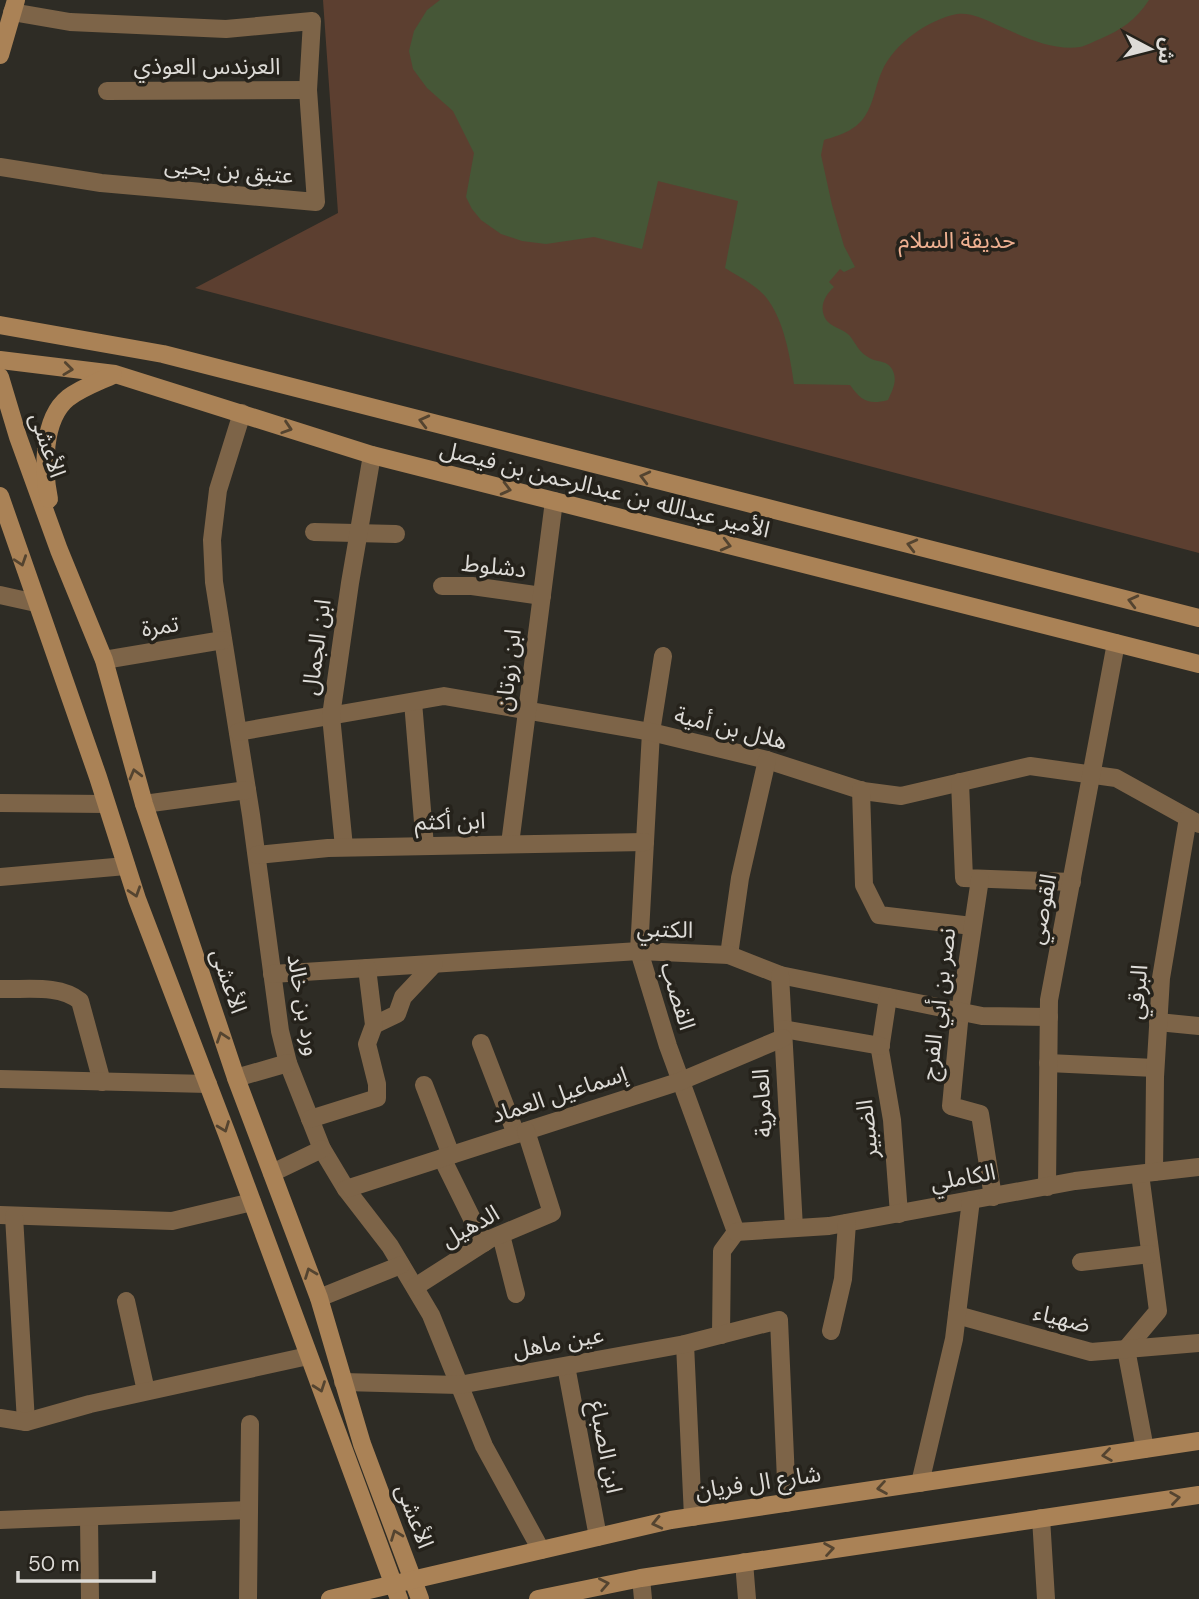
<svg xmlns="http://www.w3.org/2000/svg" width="1199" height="1599" font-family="'DM Sans','Noto Sans Arabic',sans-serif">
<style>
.green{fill:#5c3f30}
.water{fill:#465737}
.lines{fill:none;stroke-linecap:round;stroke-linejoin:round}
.street{stroke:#7d6448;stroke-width:18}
.secondary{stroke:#aa8256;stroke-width:18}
.oneway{stroke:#544430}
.labels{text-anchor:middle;stroke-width:7;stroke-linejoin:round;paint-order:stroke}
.street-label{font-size:23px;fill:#dddbd7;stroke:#25221b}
.park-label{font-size:23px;fill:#efb091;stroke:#25221b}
</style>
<rect width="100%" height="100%" fill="#2e2c25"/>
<path class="green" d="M 323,0 L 1199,0 L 1199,553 L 195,288 L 338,213 Z"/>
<path class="water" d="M 440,0 L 1149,0 C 1136,20 1121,30 1100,39 C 1094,41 1086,46 1080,47 C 1052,51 1022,36 997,25 C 985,19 970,12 957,14 C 927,20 894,44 882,71 C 875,86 874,103 865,116 C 855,131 840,135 824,140 L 821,155 L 832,205 L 844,246 L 855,267 L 844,272 L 840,269 L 829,282 L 834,287 C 824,296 818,309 827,321 C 833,328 844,329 850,336 C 856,344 859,352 868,357 C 876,363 886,359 892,369 C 898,380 893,389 888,400 C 869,405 861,401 850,385 L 794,384 C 790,356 784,319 765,296 C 754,284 738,276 725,268 L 738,201 L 658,181 L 642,249 L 594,237 L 546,244 L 522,241 L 501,234 L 481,220 L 472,209 L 466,197 L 474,153 L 453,111 L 427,88 L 413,69 L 409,51 L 414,31 L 427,10 Z"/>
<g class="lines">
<g class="street">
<path d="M 107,91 L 308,90"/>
<path d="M 0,167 L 101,183 L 316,202 L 308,90 L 312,21 L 226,29 L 70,22 L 12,12"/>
<path d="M 242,413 L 218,490 L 212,540 L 214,582 L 251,815 L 280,1031 L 288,1063 L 322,1149 L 346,1189 L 390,1246 L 431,1315 L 484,1446 L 541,1550"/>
<path d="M 314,532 L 396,534"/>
<path d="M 442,586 L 472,586 L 542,596"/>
<path d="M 0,595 L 36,603"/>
<path d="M 663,656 L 651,732 L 639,951 L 668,1046 L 736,1232 L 722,1251 L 721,1335"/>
<path d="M 104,660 L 223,640"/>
<path d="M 413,702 L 425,846"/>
<path d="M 238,732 L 444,696 L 651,732 L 767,760 L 863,791 L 901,796 L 1030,766 L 1116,778 L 1199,824"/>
<path d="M 960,782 L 964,878 L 1072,882"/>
<path d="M 861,790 L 864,885 L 879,915 L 972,926"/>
<path d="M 0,803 L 106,804"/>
<path d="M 144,804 L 247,790"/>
<path d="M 510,844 L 554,501"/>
<path d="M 344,847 L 331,716 L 350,583 L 372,455"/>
<path d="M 257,855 L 328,848 L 645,842"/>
<path d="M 0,877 L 126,866"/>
<path d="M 980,879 L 960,1012 L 951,1106 L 980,1114 L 993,1197"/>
<path d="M 729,955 L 740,878 L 767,760"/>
<path d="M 272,974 L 639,951 L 729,955 L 780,975 L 982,1016 L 1049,1017"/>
<path d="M 780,975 L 794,1228"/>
<path d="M 0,989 C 26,990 59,984 80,1001 L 102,1082"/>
<path d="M 888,997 L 880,1050 L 892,1120 L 899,1214"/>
<path d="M 1158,1022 L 1199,1026"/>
<path d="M 374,1025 L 397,1014 L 403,997 L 434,964"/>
<path d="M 783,1029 L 881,1046"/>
<path d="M 481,1043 L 516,1134"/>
<path d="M 1048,1063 L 1155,1068"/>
<path d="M 236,1078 L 288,1063"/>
<path d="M 0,1079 L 208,1084"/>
<path d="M 424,1085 L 451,1155"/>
<path d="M 310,1119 L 377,1098 L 377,1084 L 367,1044 L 374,1025 L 367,968"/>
<path d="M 442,1158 L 484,1243"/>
<path d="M 1154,1172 L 1155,1077 L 1161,978 L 1188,818"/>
<path d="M 272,1173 L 322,1149"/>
<path d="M 1140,1174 L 1158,1311 L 1126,1349 L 1145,1449"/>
<path d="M 1047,1187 L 1049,1000 L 1116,643"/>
<path d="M 346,1189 L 681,1081 L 783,1038"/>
<path d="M 0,1215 L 172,1221 L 252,1202"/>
<path d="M 14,1216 L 26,1422"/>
<path d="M 736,1232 L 829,1226 L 1075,1181 L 1199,1167"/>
<path d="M 501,1235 L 516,1294"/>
<path d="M 1081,1262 L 1150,1254"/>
<path d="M 415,1287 L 490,1239 L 552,1213 L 526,1131"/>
<path d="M 319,1298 L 401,1265"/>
<path d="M 126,1301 L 146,1391"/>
<path d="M 957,1315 L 1091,1352 L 1199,1343"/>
<path d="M 831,1331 L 843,1279 L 847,1223"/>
<path d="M 685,1344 L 693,1517"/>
<path d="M 566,1366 L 598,1537"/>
<path d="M 343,1382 L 459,1385 L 685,1344 L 779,1320 L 787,1503"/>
<path d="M 0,1418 L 26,1422 L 90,1404 L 308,1356"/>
<path d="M 920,1483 L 954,1339 L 971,1200"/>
<path d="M 89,1517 L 90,1599"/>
<path d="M 1041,1518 L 1046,1599"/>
<path d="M 0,1520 L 249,1510"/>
<path d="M 744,1562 L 747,1599"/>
<path d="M 641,1578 L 643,1599"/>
<path d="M 248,1599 L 250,1424"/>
</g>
<g class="secondary">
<path d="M 0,55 L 16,0"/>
<path d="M 0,325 L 163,354 L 1199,618"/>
<path d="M 0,360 L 115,374 L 372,455 L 1199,664"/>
<path d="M 0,377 L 18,437 L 59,550 L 104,660 L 144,804 L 236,1078 L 319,1298 L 362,1444 L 420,1599"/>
<path d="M 0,496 L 98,777 L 137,899 L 227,1134 L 399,1599"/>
<path d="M 49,499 C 43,470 42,419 68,398 C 81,388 98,382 113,375"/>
<path d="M 330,1599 L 671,1520 L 1199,1441"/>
<path d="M 538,1599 L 641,1578 L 1199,1495"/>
</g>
</g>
<defs><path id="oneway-chevron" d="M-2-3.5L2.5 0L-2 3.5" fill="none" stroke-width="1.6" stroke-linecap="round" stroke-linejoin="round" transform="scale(1.75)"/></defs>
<g class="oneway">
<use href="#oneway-chevron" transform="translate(68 369) rotate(7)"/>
<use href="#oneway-chevron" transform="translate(424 421) rotate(-166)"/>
<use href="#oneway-chevron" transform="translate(287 428) rotate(18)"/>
<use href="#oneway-chevron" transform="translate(645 477) rotate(-166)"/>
<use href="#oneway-chevron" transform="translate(506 489) rotate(14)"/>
<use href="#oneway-chevron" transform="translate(726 545) rotate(14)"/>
<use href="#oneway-chevron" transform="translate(912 545) rotate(-166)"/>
<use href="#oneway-chevron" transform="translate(21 561) rotate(71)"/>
<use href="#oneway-chevron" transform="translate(1133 601) rotate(-166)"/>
<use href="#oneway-chevron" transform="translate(135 774) rotate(-105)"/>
<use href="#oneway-chevron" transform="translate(135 892) rotate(72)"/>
<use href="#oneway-chevron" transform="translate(222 1037) rotate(-109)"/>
<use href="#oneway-chevron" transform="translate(224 1127) rotate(69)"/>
<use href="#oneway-chevron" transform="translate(310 1273) rotate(-111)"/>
<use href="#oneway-chevron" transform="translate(320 1387) rotate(70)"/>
<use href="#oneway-chevron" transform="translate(1107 1455) rotate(172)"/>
<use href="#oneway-chevron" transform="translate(882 1488) rotate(171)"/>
<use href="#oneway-chevron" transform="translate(1175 1498) rotate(-8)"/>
<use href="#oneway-chevron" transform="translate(657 1523) rotate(167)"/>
<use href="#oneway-chevron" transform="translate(396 1535) rotate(-111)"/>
<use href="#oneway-chevron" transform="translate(829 1549) rotate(-9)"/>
<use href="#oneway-chevron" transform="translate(604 1584) rotate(-11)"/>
</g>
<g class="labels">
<g class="street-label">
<text x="207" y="74">العرندس العوذي</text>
<text transform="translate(229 170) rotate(5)" y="8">عتيق بن يحيى</text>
<text transform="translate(48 445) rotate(71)" y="8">الأعشى</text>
<text transform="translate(605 489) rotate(14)" y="8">الأمير عبدالله بن عبدالرحمن بن فيصل</text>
<text transform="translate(494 566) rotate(6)" y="8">دشلوط</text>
<text transform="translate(160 626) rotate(-9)" y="8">تمرة</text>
<text transform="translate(316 647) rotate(-82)" y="8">ابن الجمال</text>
<text transform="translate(508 670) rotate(-83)" y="8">ابن زوتان</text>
<text transform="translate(731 728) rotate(14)" y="8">هلال بن أمية</text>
<text transform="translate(450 821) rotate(-1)" y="8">ابن أكثم</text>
<text transform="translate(1042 909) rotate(-79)" y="8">القوصي</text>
<text transform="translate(665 929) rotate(2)" y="8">الكتبي</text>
<text transform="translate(229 981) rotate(71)" y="8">الأعشى</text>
<text transform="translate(1137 992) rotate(-85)" y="8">البرقي</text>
<text transform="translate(678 996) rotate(73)" y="8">القصب</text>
<text transform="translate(938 1004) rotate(-83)" y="8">نصر بن أبي الفرج</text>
<text transform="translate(304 1005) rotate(80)" y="8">ورد بن خالد</text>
<text transform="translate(559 1094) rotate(-18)" y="8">إسماعيل العماد</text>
<text transform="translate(762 1103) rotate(-93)" y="8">العامرية</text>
<text transform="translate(867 1129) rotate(-96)" y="8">الضبير</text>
<text transform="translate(963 1177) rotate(-10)" y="8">الكاملي</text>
<text transform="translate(470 1226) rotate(-29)" y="8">الدهيل</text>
<text transform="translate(1062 1318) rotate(14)" y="8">ضهياء</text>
<text transform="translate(558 1342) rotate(-10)" y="8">عين ماهل</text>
<text transform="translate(606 1447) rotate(79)" y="8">ابن الصباغ</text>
<text transform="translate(758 1482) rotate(-8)" y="8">شارع ال فريان</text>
<text transform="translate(415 1516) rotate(69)" y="8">الأعشى</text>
</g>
<g class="park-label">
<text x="957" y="248">حديقة السلام</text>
</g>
</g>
<g transform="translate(1150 49) rotate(97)" stroke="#25221b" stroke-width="5" paint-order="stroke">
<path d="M0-5L12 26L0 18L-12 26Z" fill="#dddbd7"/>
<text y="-10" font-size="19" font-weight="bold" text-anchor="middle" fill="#dddbd7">ش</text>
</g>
<path d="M18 1571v10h136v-10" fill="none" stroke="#dddbd7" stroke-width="3.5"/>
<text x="28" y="1571" font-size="21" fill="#dddbd7" stroke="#25221b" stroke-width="5" paint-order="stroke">50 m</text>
</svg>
